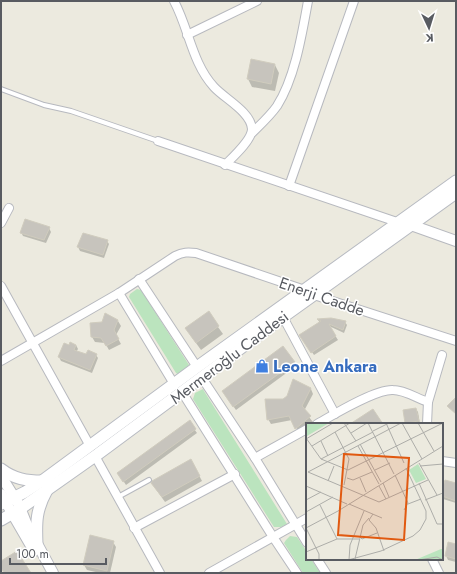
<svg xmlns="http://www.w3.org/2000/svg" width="457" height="574" font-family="Jost,sans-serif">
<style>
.green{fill:#bbe4be}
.shadow{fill:#0003}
.building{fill:#c7c4bd;stroke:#d0ccbe}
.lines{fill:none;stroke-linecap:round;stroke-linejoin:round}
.service-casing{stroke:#b7b9bf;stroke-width:6}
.minor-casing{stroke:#b7b9bf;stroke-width:10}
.tertiary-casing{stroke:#b7b9bf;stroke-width:12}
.secondary-casing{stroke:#b8bbc2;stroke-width:13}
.service{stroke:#fff;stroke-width:4}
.minor{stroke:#fff;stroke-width:8}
.tertiary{stroke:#fff;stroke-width:10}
.secondary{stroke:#fff;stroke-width:11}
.labels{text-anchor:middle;stroke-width:3;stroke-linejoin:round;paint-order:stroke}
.street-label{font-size:16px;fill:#585b61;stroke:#fff}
.shop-label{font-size:16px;font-weight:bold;fill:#366cbe;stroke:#fff;text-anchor:start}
.inset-road{fill:none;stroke:#adada9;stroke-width:1}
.view{fill:#e15910;fill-opacity:0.15;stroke:#e15910;stroke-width:2}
.inset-edge{fill:none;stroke:#585b61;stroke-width:2}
</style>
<rect width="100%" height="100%" fill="#eceadf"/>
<g class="green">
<path d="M 137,289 L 141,290 L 189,365 L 187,367 L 178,374 L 176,373 L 129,297 L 130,294 Z"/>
<path d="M 203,389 L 204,391 L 287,524 L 281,527 L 274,527 L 193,399 L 195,393 Z"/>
<path d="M 290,536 L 297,537 L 307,552 L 307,559 L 311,559 L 320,573 L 303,573 L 284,543 L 286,540 Z"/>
</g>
<g class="shadow">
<path d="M 252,60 L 275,65 L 279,73 L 275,91 L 252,87 L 248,79 Z"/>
<path d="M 49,228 L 51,232 L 46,243 L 23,236 L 21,232 Z"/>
<path d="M 107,241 L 109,244 L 104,258 L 80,251 L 78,247 Z"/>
<path d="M 208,313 L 223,334 L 201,350 L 191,336 Z"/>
<path d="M 106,314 L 118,321 L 121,326 L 116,335 L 121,344 L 109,350 L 105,343 L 95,342 L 92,337 L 91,324 L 102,323 Z"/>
<path d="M 325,319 L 345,322 L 347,325 L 344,333 L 329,326 L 338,340 L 314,355 L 300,335 L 320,323 L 318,320 Z"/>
<path d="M 76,345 L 78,349 L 76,352 L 87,356 L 96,355 L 98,358 L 92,373 L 61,361 L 59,357 L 69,346 Z"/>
<path d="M 294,362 L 296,366 L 236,410 L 225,395 Z"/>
<path d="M 294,381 L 311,389 L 313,394 L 304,411 L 313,422 L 307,424 L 307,426 L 299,433 L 292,420 L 271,424 L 268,419 L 288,397 Z"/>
<path d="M 416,409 L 418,412 L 420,424 L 406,424 L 404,410 Z"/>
<path d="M 189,422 L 197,433 L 126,485 L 120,476 Z"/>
<path d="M 191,460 L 202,481 L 165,502 L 155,488 Z"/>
<path d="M 456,484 L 456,503 L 443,499 L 442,493 Z"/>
<path d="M 113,542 L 116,547 L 110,573 L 100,573 L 87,570 L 84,565 Z"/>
<path d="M 456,545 L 456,562 L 448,560 L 446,556 Z"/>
</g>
<g class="building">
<path d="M 251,59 L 275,64 L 271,84 L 247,79 Z"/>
<path d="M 25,219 L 50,227 L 44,240 L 20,233 Z"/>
<path d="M 83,233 L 108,240 L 103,255 L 77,247 Z"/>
<path d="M 209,311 L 219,326 L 196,343 L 185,328 Z"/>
<path d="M 105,313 L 118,320 L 114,330 L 119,339 L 106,346 L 101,338 L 91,337 L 90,323 L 102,322 Z"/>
<path d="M 331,318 L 346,321 L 343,330 L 329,324 L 336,336 L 311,353 L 299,335 L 321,321 L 317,319 Z"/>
<path d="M 70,342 L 76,345 L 74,350 L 86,354 L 88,350 L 97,354 L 90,370 L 58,357 L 64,343 L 69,345 Z"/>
<path d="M 283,346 L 295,362 L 233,407 L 222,391 Z"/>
<path d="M 293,379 L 311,388 L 302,406 L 311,416 L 295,429 L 289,416 L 267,420 L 265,399 L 283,399 L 287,396 Z"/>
<path d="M 456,397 L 456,414 L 447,406 Z"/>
<path d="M 416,408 L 419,421 L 405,423 L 403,410 Z"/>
<path d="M 373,409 L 383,424 L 350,424 Z"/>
<path d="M 190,420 L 196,429 L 123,482 L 117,473 Z"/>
<path d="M 191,459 L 200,476 L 162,497 L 151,483 L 152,481 Z"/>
<path d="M 445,480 L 456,483 L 456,501 L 442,496 L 442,490 Z"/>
<path d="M 90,535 L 114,541 L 107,571 L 83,565 Z"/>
<path d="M 448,542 L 456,544 L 456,559 L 445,556 Z"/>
<path d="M 17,551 L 31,573 L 4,573 L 1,568 L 1,561 Z"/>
</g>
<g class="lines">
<g class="service-casing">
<g id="service">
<path d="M 1,89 L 44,105 L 71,111 L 158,141"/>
<path d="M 118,497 L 149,480"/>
</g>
</g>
<g class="minor-casing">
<g id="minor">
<path d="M 174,1 C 189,29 192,63 214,87 C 225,99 251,112 252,129 C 252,140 233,157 225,165"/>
<path d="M 187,35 L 257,1"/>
<path d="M 252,133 C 260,125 270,116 277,106 C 295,78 302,34 308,1"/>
<path d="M 158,141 L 397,222"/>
<path d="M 289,186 L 354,1"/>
<path d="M 1,223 L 9,208"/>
<path d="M 139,279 L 197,367"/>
<path d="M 1,286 L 90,446"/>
<path d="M 119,293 L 174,384"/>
<path d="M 283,317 L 335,414"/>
<path d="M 1,361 L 119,293 L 175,256 C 183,252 188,252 196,253 L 305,290 L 314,295 L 456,341"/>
<path d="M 202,378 L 255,458 L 307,543"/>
<path d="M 182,392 L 273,537 L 297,573"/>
<path d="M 317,424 C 333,415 375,389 393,390 C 405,390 416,398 428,402"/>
<path d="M 427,424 L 428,402 L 442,355"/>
<path d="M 95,456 L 160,573"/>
<path d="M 255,458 L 307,429"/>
<path d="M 442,461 L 456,463"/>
<path d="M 134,528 L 235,474"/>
<path d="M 317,559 L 326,573"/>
<path d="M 432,559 L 439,573"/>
<path d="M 209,573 L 307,518"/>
</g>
</g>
<g class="tertiary-casing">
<g id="tertiary">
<path d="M 411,225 L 456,241"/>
<path d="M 1,476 L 19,505 L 27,525 L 53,573"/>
<path d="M 1,494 L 34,551"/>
</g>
</g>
<g class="secondary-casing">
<g id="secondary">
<path d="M 1,469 C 14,479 27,481 42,481"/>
<path d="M 1,504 L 25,492 L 42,481 L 197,367 L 456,181"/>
<path d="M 1,520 L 20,509 L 98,454 L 283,317 L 456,193"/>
<path d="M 37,544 C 36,522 36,510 47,490"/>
</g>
</g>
<use href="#service" class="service"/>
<use href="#minor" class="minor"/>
<use href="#tertiary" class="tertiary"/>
<use href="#secondary" class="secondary"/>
</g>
<defs>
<g id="shop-bare" transform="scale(1.08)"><path d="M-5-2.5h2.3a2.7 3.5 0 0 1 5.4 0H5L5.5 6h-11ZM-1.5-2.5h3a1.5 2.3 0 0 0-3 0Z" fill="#3f7fe0" stroke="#fff" stroke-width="2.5" paint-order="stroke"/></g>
</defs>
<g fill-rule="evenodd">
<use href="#shop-bare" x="262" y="366"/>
</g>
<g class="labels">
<g class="street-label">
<text transform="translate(322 296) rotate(19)" y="6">Enerji Cadde</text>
<text transform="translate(229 357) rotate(-37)" y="6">Mermeroğlu Caddesi</text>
</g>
<g class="shop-label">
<text x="273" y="372">Leone Ankara</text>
</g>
</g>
<g transform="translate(306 423)">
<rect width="137" height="137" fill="#eceadf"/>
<path d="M 0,0 L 23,0 L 1,13 ZM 112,41 L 120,56 L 110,60 L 103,47 ZM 135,126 L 137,126 L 137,137 L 109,137 Z" fill="#bbe4be"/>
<path class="inset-road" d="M 38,0 L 50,18M 62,0 L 88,51M 80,0 L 98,40M 95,0 L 2,49 L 73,79 L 122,57M 96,0 L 116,36M 112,0 L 128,28M 67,8 L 83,0M 29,9 L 43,36 L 38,62M 45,10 L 61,0M 0,15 L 15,36 L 42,47 L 137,0M 0,16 L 27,0M 15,18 L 22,33M 54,21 L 75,59M 6,23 L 44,0M 52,23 L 73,61M 15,36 L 67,9M 113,40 L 131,72M 114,43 L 137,41M 69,47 L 84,40M 89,52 L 102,80 L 98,87M 41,55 L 47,57 L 66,49M 54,55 L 60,69M 22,58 L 28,43M 77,60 L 83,74M 113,60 L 131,101 L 137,101M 0,63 L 41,81M 73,63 L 80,76M 0,77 L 15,69M 119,77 L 137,70M 43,81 L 76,95M 102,81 L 115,76M 14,82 L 31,116M 0,89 L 27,74M 67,91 L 63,97 L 70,105 L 78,128M 0,105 L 13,131 L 13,137M 0,105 L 32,88 L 137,23M 54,114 L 56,116 L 71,110M 0,129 L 31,116 L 53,116M 49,136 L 57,102 L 63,95M 42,137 L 75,128 L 107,113 L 114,107 L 120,96 L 120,88 L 100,45M 43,137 L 44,122 L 58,88M 113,137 L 131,134 L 137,137"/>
<path class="view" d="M 38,31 L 103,35 L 98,117 L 32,112 Z"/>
<rect width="137" height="137" class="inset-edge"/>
</g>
<rect width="457" height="574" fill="none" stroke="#585b61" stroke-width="4"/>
<g transform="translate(429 28) rotate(176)" stroke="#ffffff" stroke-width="3" paint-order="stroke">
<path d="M0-3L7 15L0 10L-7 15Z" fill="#585b61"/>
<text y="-6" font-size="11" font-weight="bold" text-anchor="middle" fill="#585b61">K</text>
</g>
<path d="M10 558v6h96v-6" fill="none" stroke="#585b61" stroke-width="2"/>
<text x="16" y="558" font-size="12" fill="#585b61" stroke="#ffffff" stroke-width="3" paint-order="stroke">100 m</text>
</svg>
